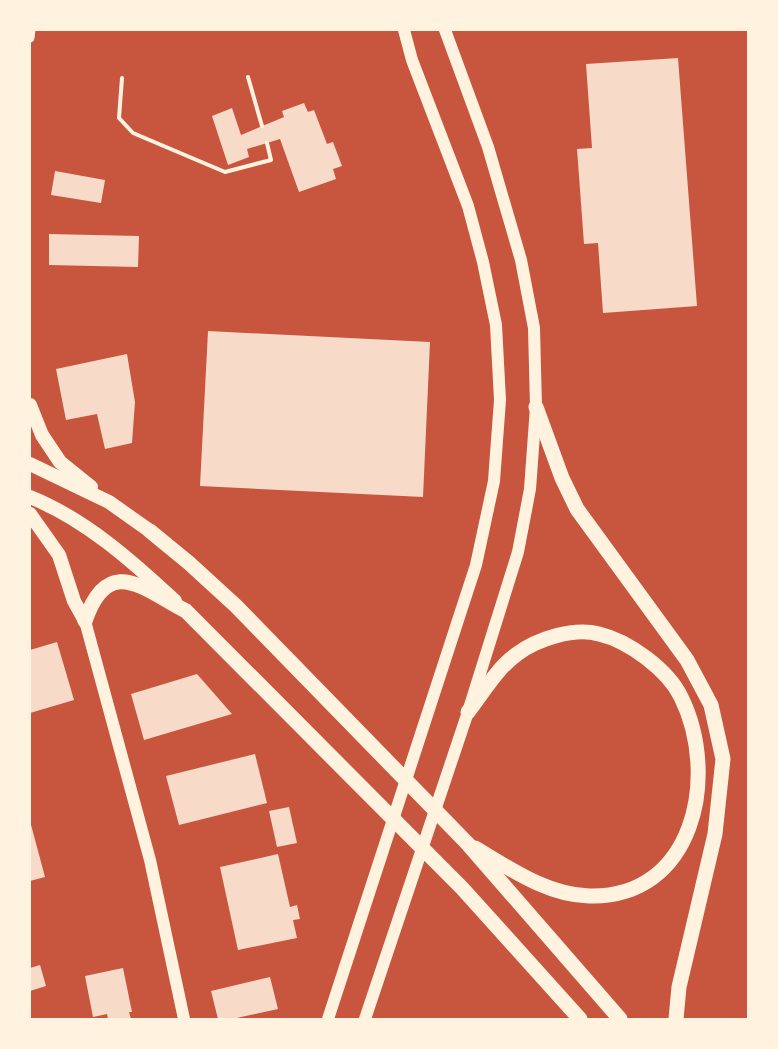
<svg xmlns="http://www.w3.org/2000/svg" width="778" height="1049" font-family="'Playfair Display',serif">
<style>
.building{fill:#f7dbc8}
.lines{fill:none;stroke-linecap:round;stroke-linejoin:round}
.service{stroke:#fff3e0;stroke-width:4}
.tertiary{stroke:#fff3e0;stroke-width:9}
.primary{stroke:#fff3e0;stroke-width:12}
.trunk{stroke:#fff3e0;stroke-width:14}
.motorway{stroke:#fff3e0;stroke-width:15}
</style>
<rect width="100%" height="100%" fill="#c8553d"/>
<g class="building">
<path d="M 678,58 L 697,306 L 603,313 L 598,243 L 584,244 L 577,149 L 592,148 L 586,64 Z"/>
<path d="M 304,103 L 308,112 L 314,110 L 327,144 L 333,142 L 342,166 L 333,169 L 336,179 L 299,192 L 280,139 L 247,149 L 249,157 L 228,165 L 212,116 L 232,108 L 241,135 L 284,117 L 282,111 Z"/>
<path d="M 55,171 L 105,180 L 101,203 L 51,195 Z"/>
<path d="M 49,234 L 139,236 L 138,267 L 49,265 Z"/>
<path d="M 208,331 L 430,342 L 423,497 L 200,486 Z"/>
<path d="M 127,354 L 135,402 L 132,443 L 105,449 L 97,414 L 66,420 L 56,369 Z"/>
<path d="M 57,642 L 74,700 L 30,713 L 30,650 Z"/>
<path d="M 197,674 L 232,714 L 144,740 L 131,694 Z"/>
<path d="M 255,754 L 267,803 L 179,825 L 166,776 Z"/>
<path d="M 289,807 L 297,843 L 277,847 L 269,811 Z"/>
<path d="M 30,821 L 45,877 L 30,881 Z"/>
<path d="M 278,854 L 290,907 L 297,905 L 300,919 L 293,920 L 297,938 L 238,950 L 220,867 Z"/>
<path d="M 40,965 L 46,986 L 30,991 L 30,968 Z"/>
<path d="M 123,968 L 132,1012 L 129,1012 L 131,1019 L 108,1019 L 107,1014 L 93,1017 L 85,976 Z"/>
<path d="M 270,977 L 278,1009 L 232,1019 L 218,1019 L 211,991 Z"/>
</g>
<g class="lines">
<g class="service">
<path d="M 248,77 L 262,126"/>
<path d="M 122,78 L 119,118 L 133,133 L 225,172 L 271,160 L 267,143"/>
</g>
<path class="tertiary" d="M 30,38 L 31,30"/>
<g class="primary">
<path d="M 85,621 L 150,860 L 184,1019"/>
<path d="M 328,1019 L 476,565 L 494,481 L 500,400 L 496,325 L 483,262 L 468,206 L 412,60 L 404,30"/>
<path d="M 365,1019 L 468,712 L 518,552 L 530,489 L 536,407 L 534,328 L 521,260 L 488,147 L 445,30"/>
</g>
<g class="trunk">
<path d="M 30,405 L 42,435 L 60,462 L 91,487"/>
<path d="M 30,464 L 109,502 L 150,531"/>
<path d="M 30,497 C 85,519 132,561 175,601"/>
<path d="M 30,514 L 59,555 L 74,601 L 85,621"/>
</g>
<g class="motorway">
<path d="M 536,407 L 562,478 L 577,509 L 687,660 L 711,705 L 723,759 L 715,834 L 679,987 L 676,1019"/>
<path d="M 150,531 L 189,563 L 236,606 L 467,843 L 620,1019"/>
<path d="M 85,621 C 108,554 142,588 186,611 L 462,888 L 580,1019"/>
<path d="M 468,712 C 483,693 497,668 517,654 C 537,639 574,627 599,634 C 629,641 668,670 681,697 C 720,776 694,899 589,896 C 547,895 509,868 475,848"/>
</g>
</g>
<rect width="778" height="1049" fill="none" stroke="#fff3e0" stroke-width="62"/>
</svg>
